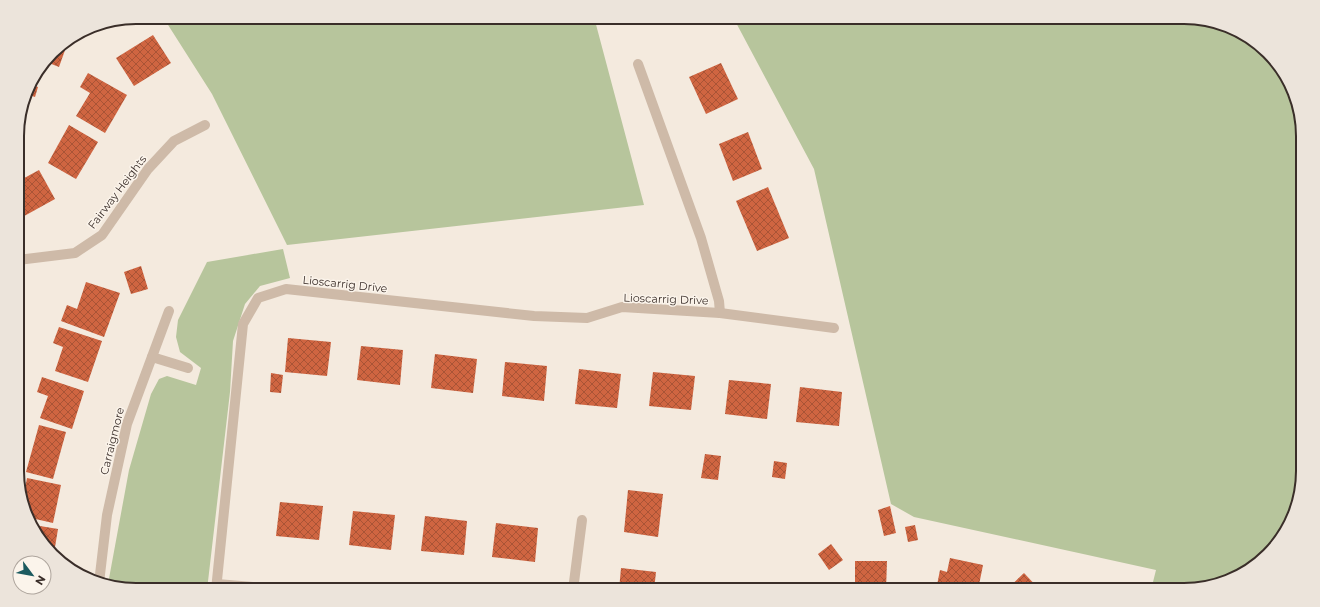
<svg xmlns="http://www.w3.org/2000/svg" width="1320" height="607" font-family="Montserrat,sans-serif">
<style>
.grass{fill:#b7c59c}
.building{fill:url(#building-cross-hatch)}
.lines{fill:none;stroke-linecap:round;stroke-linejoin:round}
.minor{stroke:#cebaa8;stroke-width:10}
.labels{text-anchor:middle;stroke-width:3;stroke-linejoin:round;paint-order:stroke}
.street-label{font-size:11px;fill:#3a2e29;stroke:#fbf4eb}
.rim{fill:none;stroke:#3a2e29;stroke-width:2}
</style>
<defs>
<pattern id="building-cross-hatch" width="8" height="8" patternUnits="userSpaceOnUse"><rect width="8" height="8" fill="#cf6541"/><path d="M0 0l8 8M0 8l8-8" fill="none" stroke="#a95436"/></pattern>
</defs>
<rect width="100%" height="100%" fill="#f4eade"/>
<g class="grass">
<path d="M 163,17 L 594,17 L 644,205 L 287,245 L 212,94 Z"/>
<path d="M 733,17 L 1184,17 L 1230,26 L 1279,64 L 1302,121 L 1303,471 L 1294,517 L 1250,570 L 1192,590 L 1151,590 L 1156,570 L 914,517 L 891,504 L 814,169 Z"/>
<path d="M 283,249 L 290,278 L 260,286 L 245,304 L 233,341 L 230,392 L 207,590 L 136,590 L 108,584 L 129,470 L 151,394 L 159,379 L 167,376 L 196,385 L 201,368 L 180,352 L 176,337 L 178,320 L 207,262 Z"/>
</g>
<g class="building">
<path d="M 656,17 L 671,17 L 671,19 L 656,18 Z"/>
<path d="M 153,35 L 171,63 L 134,86 L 116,58 Z"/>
<path d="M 69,39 L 59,67 L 49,63 L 57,47 Z"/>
<path d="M 721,63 L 738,99 L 706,114 L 689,77 Z"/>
<path d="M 88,73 L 127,95 L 105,133 L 76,116 L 90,93 L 80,87 Z"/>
<path d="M 29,84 L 38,87 L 35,97 L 26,94 Z"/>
<path d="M 69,125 L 98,142 L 76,179 L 48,163 Z"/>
<path d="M 748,132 L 762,169 L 733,181 L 719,144 Z"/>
<path d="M 39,170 L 55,199 L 17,220 L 17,182 Z"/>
<path d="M 768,187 L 789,238 L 757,251 L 736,201 Z"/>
<path d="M 141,266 L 148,289 L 131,294 L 124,272 Z"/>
<path d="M 86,282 L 120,293 L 104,337 L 61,321 L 67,305 L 77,309 Z"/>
<path d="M 59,327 L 102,341 L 88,382 L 55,371 L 63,347 L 53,343 Z"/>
<path d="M 288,338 L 331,342 L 327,376 L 285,372 Z"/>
<path d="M 361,346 L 403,350 L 400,385 L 357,380 Z"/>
<path d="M 435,354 L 477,359 L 473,393 L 431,388 Z"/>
<path d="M 505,362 L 547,366 L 544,401 L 502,396 Z"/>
<path d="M 579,369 L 621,374 L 617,408 L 575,404 Z"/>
<path d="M 653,372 L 695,376 L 691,410 L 649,406 Z"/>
<path d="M 271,373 L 283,375 L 281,393 L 270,392 Z"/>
<path d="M 42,377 L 84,391 L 72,429 L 40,418 L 48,396 L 37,392 Z"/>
<path d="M 729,380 L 771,384 L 767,419 L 725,414 Z"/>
<path d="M 800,387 L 842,392 L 839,426 L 796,422 Z"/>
<path d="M 39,425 L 66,432 L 53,479 L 26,472 Z"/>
<path d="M 705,454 L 721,456 L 718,480 L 701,478 Z"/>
<path d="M 774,461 L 787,463 L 785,479 L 772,477 Z"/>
<path d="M 27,478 L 61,485 L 53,523 L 31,518 L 23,499 Z"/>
<path d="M 628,490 L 663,494 L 658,537 L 624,532 Z"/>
<path d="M 280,502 L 323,506 L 319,540 L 276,536 Z"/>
<path d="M 890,506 L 896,533 L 884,536 L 878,510 Z"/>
<path d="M 353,511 L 395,515 L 391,550 L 349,545 Z"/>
<path d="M 425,516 L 467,521 L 464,555 L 421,551 Z"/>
<path d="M 496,523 L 538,528 L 535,562 L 492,557 Z"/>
<path d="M 34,525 L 58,529 L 54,553 L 42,544 Z"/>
<path d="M 915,525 L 918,540 L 908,542 L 905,527 Z"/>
<path d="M 831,544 L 843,560 L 829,570 L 818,554 Z"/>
<path d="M 950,558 L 983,565 L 978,590 L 936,590 L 940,570 L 947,572 Z"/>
<path d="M 855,561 L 887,561 L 886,590 L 855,590 Z"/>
<path d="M 621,568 L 656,572 L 654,590 L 619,590 Z"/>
<path d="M 1024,573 L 1040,590 L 1006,590 Z"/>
<path d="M 788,582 L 798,590 L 781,590 Z"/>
<path d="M 817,584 L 824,590 L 812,590 Z"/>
</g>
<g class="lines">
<g class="minor">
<path d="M 638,64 L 701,238 L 719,301 L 720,313"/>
<path d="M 18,260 L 75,253 L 102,235 L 148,169 L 174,141 L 205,125"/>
<path d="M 152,357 L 188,368"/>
<path d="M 99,583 L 107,515 L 127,424 L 169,311"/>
<path d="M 217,584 L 287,590"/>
<path d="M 216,590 L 243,324 L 258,298 L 286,289 L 534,316 L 587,318 L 622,307 L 720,313 L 834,328"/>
<path d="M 573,590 L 582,520"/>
</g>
</g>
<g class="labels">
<g class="street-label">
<text transform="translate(117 192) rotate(-53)" y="4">Fairway Heights</text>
<text transform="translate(345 284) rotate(6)" y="4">Lioscarrig Drive</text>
<text transform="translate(666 299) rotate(2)" y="4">Lioscarrig Drive</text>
<text transform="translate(112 441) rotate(-76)" y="4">Carraigmore</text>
</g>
</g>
<path d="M0 0H1320V607H0ZM136 24H1184A112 112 0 0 1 1296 136V471A112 112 0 0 1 1184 583H136A112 112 0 0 1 24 471V136A112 112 0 0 1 136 24Z" fill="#ece4db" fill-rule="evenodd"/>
<path class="rim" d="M136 24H1184A112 112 0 0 1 1296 136V471A112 112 0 0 1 1184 583H136A112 112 0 0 1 24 471V136A112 112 0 0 1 136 24Z"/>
<g transform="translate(32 575) rotate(122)"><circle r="19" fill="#fbf4eb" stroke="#aea59d"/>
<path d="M0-3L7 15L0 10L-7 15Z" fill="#1b5a5f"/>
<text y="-6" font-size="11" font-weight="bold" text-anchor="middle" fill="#3a2e29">N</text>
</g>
</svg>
